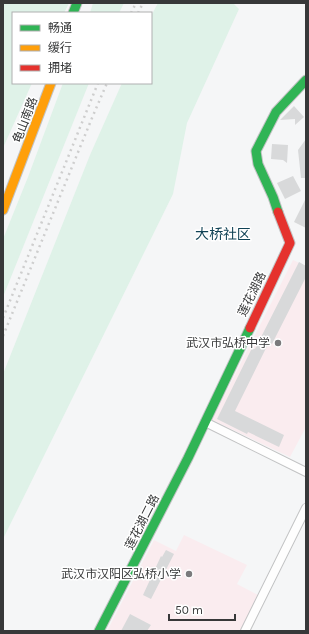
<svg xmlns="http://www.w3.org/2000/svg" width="309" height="634" font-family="Karla,'Noto Sans SC',sans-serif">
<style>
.education{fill:#faecef}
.green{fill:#dff2e8}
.building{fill:#d8d9da}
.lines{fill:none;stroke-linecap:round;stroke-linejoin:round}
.street-casing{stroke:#c2c3c4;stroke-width:10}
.fast-casing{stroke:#c2c3c4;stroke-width:11}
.slow-casing{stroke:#c2c3c4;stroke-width:11}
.jam-casing{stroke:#c2c3c4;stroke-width:11}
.street{stroke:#fefefe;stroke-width:8}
.fast{stroke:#30b455;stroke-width:9}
.slow{stroke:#ff9f0a;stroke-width:9}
.jam{stroke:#e5322d;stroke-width:9}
.rail{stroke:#cecece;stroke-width:2.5;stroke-dasharray:2 4;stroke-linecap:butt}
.poi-dot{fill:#7a7a7c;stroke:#fff;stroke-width:1.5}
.labels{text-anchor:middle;stroke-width:3;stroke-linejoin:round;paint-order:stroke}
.street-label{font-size:12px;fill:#373839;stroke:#fff}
.poi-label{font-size:12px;fill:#373839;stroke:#fff;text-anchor:end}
.quarter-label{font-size:14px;fill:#104255;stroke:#fff}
</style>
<rect width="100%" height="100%" fill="#f5f6f7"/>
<g class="education">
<path d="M 293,260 L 306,266 L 306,427 L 290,457 L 212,420 Z"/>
<path d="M 184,535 L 247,565 L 237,584 L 258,595 L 240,631 L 107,631 L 154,540 L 176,551 Z"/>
</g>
<g class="green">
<path d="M 3,3 L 69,3 L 64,13 L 13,13 L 13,83 L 32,83 L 3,148 Z"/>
<path d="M 93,3 L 124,3 L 119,13 L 90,13 Z"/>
<path d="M 158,3 L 233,3 L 239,9 L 187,123 L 173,194 L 3,539 L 3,374 L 90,155 L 122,83 L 151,83 L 151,16 Z"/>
<path d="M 63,83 L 89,83 L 3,297 L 3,239 L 28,177 Z"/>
</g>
<g class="building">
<path d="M 294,106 L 304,117 L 295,125 L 295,119 L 280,120 Z"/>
<path d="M 306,139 L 306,178 L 301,178 L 298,150 Z"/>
<path d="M 272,144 L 288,145 L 287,163 L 283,160 L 271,159 Z"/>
<path d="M 293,176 L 301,191 L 285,199 L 277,183 Z"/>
<path d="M 306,198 L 306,228 L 294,222 Z"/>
<path d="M 299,262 L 306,266 L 306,277 L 272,344 L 269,342 L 235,411 L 284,435 L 279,447 L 248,432 L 247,434 L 217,419 L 252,348 L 255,349 Z"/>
<path d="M 166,550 L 174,554 L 151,599 L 143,595 L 161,556 L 162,557 Z"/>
<path d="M 130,614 L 151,625 L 147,631 L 121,631 Z"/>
</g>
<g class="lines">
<g class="street-casing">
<g id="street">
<path d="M 205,422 L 306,472"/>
<path d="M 245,631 L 306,508"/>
</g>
</g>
<g class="fast-casing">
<g id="fast">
<path d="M 73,13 L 77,3"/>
<path d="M 278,212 L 273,197 L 258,164 L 256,151 L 276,112 L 306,80"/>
<path d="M 99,631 L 188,458 L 250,328"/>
</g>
</g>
<g class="slow-casing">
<path id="slow" d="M 3,210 L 51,83"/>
</g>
<g class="jam-casing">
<path id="jam" d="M 250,328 L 290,243 L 278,212"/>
</g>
<use href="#street" class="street"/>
<use href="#fast" class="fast"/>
<use href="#slow" class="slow"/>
<use href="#jam" class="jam"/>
<g class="rail">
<path d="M 131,13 L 136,3"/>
<path d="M 138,13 L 143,3"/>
<path d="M 3,318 L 98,83"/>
<path d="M 3,336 L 92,118 L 107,83"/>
</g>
</g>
<g class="poi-dot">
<circle cx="278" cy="343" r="4"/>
<circle cx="189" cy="574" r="4"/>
</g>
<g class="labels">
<g class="street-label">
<text transform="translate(25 120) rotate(-69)" y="4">龟山南路</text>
<text transform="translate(252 294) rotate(-64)" y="4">莲花湖路</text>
<text transform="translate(142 522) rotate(-63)" y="4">莲花湖二路</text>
</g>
<g class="poi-label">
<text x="270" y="347">武汉市弘桥中学</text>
<text x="181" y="578">武汉市汉阳区弘桥小学</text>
</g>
<g class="quarter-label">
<text x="223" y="239">大桥社区</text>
</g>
</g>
<rect width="309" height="634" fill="none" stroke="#373839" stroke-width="8"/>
<rect x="12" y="12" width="140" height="72" fill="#ffffff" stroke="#afafb0"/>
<rect x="20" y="25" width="20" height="6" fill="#30b455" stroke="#afafb0"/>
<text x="48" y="32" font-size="12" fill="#373839">畅通</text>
<rect x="20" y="45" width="20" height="6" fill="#ff9f0a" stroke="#afafb0"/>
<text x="48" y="52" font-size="12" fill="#373839">缓行</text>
<rect x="20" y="65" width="20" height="6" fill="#e5322d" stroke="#afafb0"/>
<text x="48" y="72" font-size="12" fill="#373839">拥堵</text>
<path d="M169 614v6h66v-6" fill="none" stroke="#373839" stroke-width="2"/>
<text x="175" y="614" font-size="12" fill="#373839" stroke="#ffffff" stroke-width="3" paint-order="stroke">50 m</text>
</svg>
